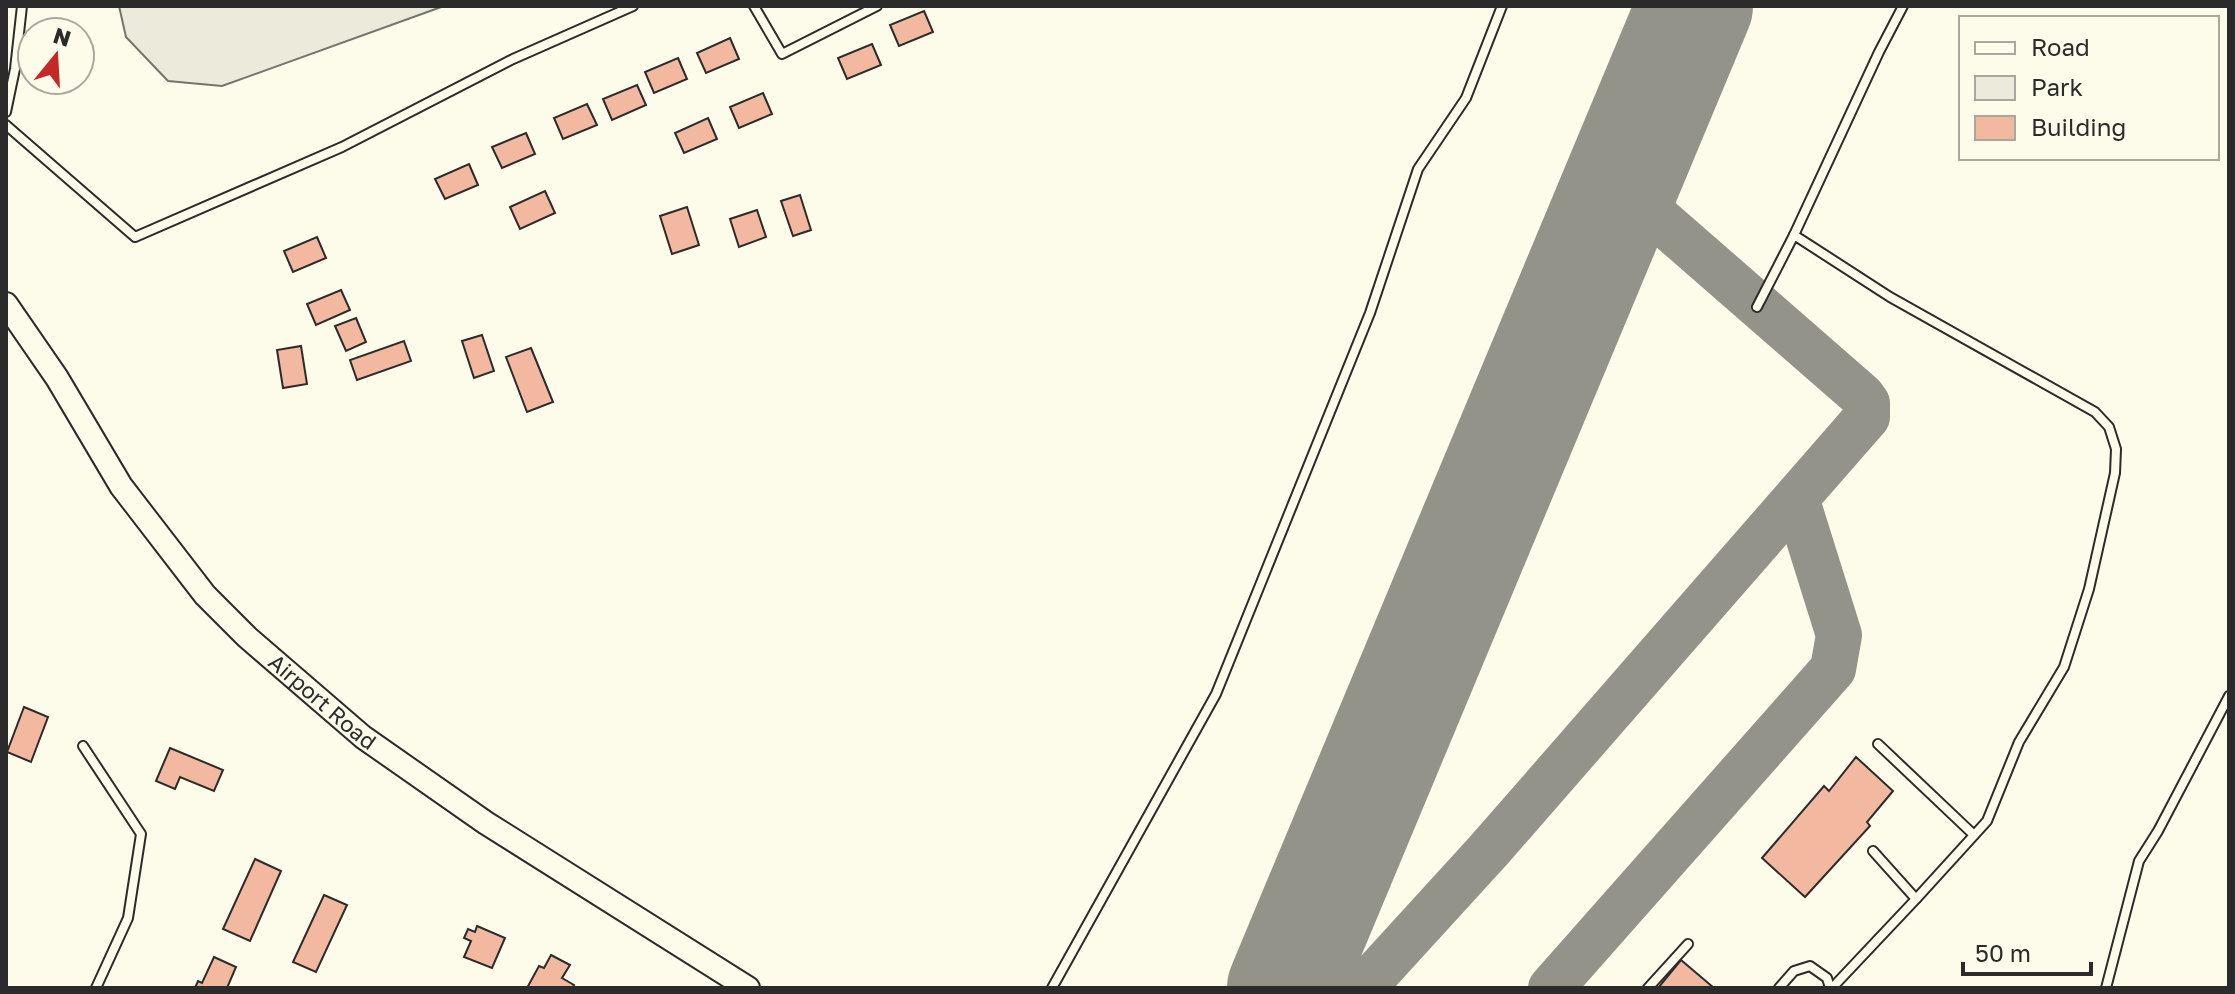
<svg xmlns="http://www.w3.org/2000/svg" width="2235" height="994" font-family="'Golos Text',sans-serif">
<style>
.green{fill:#ecebdb;stroke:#74746e;stroke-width:2}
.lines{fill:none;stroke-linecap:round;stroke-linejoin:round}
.taxiway{stroke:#94938a;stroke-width:46}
.runway{stroke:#94938a;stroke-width:116}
.building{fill:#f2b8a0;stroke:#2b2b2b;stroke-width:2}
.lane-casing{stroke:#2b2b2b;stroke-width:12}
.secondary-casing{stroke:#2b2b2b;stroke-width:26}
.lane{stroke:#fdfbea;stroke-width:8}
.secondary{stroke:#fdfbea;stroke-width:22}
.labels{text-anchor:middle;stroke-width:6;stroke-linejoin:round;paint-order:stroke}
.street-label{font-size:22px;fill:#2b2b2b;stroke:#fdfbea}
</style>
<rect width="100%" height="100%" fill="#fdfbea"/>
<path class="green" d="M 119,6 L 444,6 L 222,86 L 168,81 L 126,37 Z"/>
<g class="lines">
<g class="taxiway">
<path d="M 1363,988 L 1489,850 L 1867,417 L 1867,403 L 1862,396 L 1620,185"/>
<path d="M 1551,988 L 1833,669 L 1839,635 L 1797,501"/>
</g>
<path class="runway" d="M 1285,988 L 1695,6"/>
</g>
<g class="building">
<path d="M 924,11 L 933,32 L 899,46 L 890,25 Z"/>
<path d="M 730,38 L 739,59 L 706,73 L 697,53 Z"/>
<path d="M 872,44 L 881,65 L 847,79 L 838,58 Z"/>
<path d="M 678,58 L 687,79 L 654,93 L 645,72 Z"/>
<path d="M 637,85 L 646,105 L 612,120 L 603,99 Z"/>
<path d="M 763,93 L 772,114 L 739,128 L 730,107 Z"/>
<path d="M 587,104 L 597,125 L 563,139 L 554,118 Z"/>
<path d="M 708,118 L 717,139 L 684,153 L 675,133 Z"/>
<path d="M 526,133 L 535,154 L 502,168 L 492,147 Z"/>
<path d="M 469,164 L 478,185 L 445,199 L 435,179 Z"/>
<path d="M 545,191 L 555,213 L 520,229 L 510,207 Z"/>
<path d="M 800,195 L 811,230 L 793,236 L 781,201 Z"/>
<path d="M 687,207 L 699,245 L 672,254 L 660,216 Z"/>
<path d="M 757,210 L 766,237 L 739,247 L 730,219 Z"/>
<path d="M 317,237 L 326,258 L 293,272 L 284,251 Z"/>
<path d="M 341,290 L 350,310 L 316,325 L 307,304 Z"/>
<path d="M 356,318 L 366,342 L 346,351 L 335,326 Z"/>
<path d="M 482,335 L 494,371 L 474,378 L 462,341 Z"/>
<path d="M 404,341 L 411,361 L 357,380 L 350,360 Z"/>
<path d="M 301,346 L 307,384 L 283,388 L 277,350 Z"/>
<path d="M 531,348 L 553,402 L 527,412 L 506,357 Z"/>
<path d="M 24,707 L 48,717 L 31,762 L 7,752 Z"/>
<path d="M 170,748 L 223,770 L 214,791 L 180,777 L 175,789 L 156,781 Z"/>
<path d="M 1856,757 L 1893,791 L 1867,822 L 1870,826 L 1805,897 L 1762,858 L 1824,786 L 1829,791 Z"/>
<path d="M 255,859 L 281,871 L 250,941 L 223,929 Z"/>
<path d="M 324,895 L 347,905 L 316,972 L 293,962 Z"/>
<path d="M 477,926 L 505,938 L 492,968 L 464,957 L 471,941 L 464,938 L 468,929 L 475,932 Z"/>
<path d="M 551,955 L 570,965 L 562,978 L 574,985 L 572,988 L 527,988 L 539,966 L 544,968 Z"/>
<path d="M 214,957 L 236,967 L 227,988 L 195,988 L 198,981 L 202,983 Z"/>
<path d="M 1681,960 L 1714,988 L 1658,988 Z"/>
</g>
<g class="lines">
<g class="lane-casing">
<g id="lane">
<path d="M 754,6 L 782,54 L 877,6"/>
<path d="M 6,112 L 15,69 L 22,6"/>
<path d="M 6,125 L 135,237 L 342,147 L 513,59 L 633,6"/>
<path d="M 1794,235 L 1879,52 L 1903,6"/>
<path d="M 1757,307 L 1794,235 L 1890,297 L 2095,412 L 2109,427 L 2116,449 L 2115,473 L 2089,589 L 2064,667 L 2019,742 L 1987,821 L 1916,899"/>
<path d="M 1878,744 L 1974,835"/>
<path d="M 83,746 L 141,834 L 128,918 L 96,988"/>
<path d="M 1052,988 L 1216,694 L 1370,313 L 1418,169 L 1466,98 L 1502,6"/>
<path d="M 1648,988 L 1688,944"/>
<path d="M 1779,988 L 1794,971 L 1810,966 L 1827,978 L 1830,988"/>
<path d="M 1832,988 L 1916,899 L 1873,851"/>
<path d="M 2106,988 L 2139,861 L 2158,831 L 2229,696"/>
</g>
</g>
<g class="secondary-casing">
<g id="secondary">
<path id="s1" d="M 6,304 L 57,378 L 121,486 L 205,595 L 247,637 L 363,737 L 486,823 L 748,988"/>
</g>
</g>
<use href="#lane" class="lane"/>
<use href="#secondary" class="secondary"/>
</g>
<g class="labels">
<g class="street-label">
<text dy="8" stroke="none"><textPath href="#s1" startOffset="512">Airport Road</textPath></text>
</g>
</g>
<rect width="2235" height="994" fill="none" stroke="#2b2b2b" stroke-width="16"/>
<rect x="1959" y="16" width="260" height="144" fill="#fdfbea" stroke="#a9a89e" stroke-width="2"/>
<rect x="1975" y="42" width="40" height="12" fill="#fdfbea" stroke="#a9a89e" stroke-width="2"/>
<text x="2031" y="56" font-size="24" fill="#2b2b2b">Road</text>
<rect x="1975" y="76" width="40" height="24" fill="#ecebdb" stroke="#a9a89e" stroke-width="2"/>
<text x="2031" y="96" font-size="24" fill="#2b2b2b">Park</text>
<rect x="1975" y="116" width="40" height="24" fill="#f2b8a0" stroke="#a9a89e" stroke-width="2"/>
<text x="2031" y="136" font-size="24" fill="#2b2b2b">Building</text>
<g transform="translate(56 56) rotate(18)"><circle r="38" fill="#fdfbea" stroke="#a9a89e" stroke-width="2"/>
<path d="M0-6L14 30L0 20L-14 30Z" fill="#c62828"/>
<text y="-12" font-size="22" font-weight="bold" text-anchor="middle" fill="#2b2b2b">N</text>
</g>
<path d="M1963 962v12h128v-12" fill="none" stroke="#2b2b2b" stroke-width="4"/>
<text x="1975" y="962" font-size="24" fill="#2b2b2b" stroke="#fdfbea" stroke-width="6" paint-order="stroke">50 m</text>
</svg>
